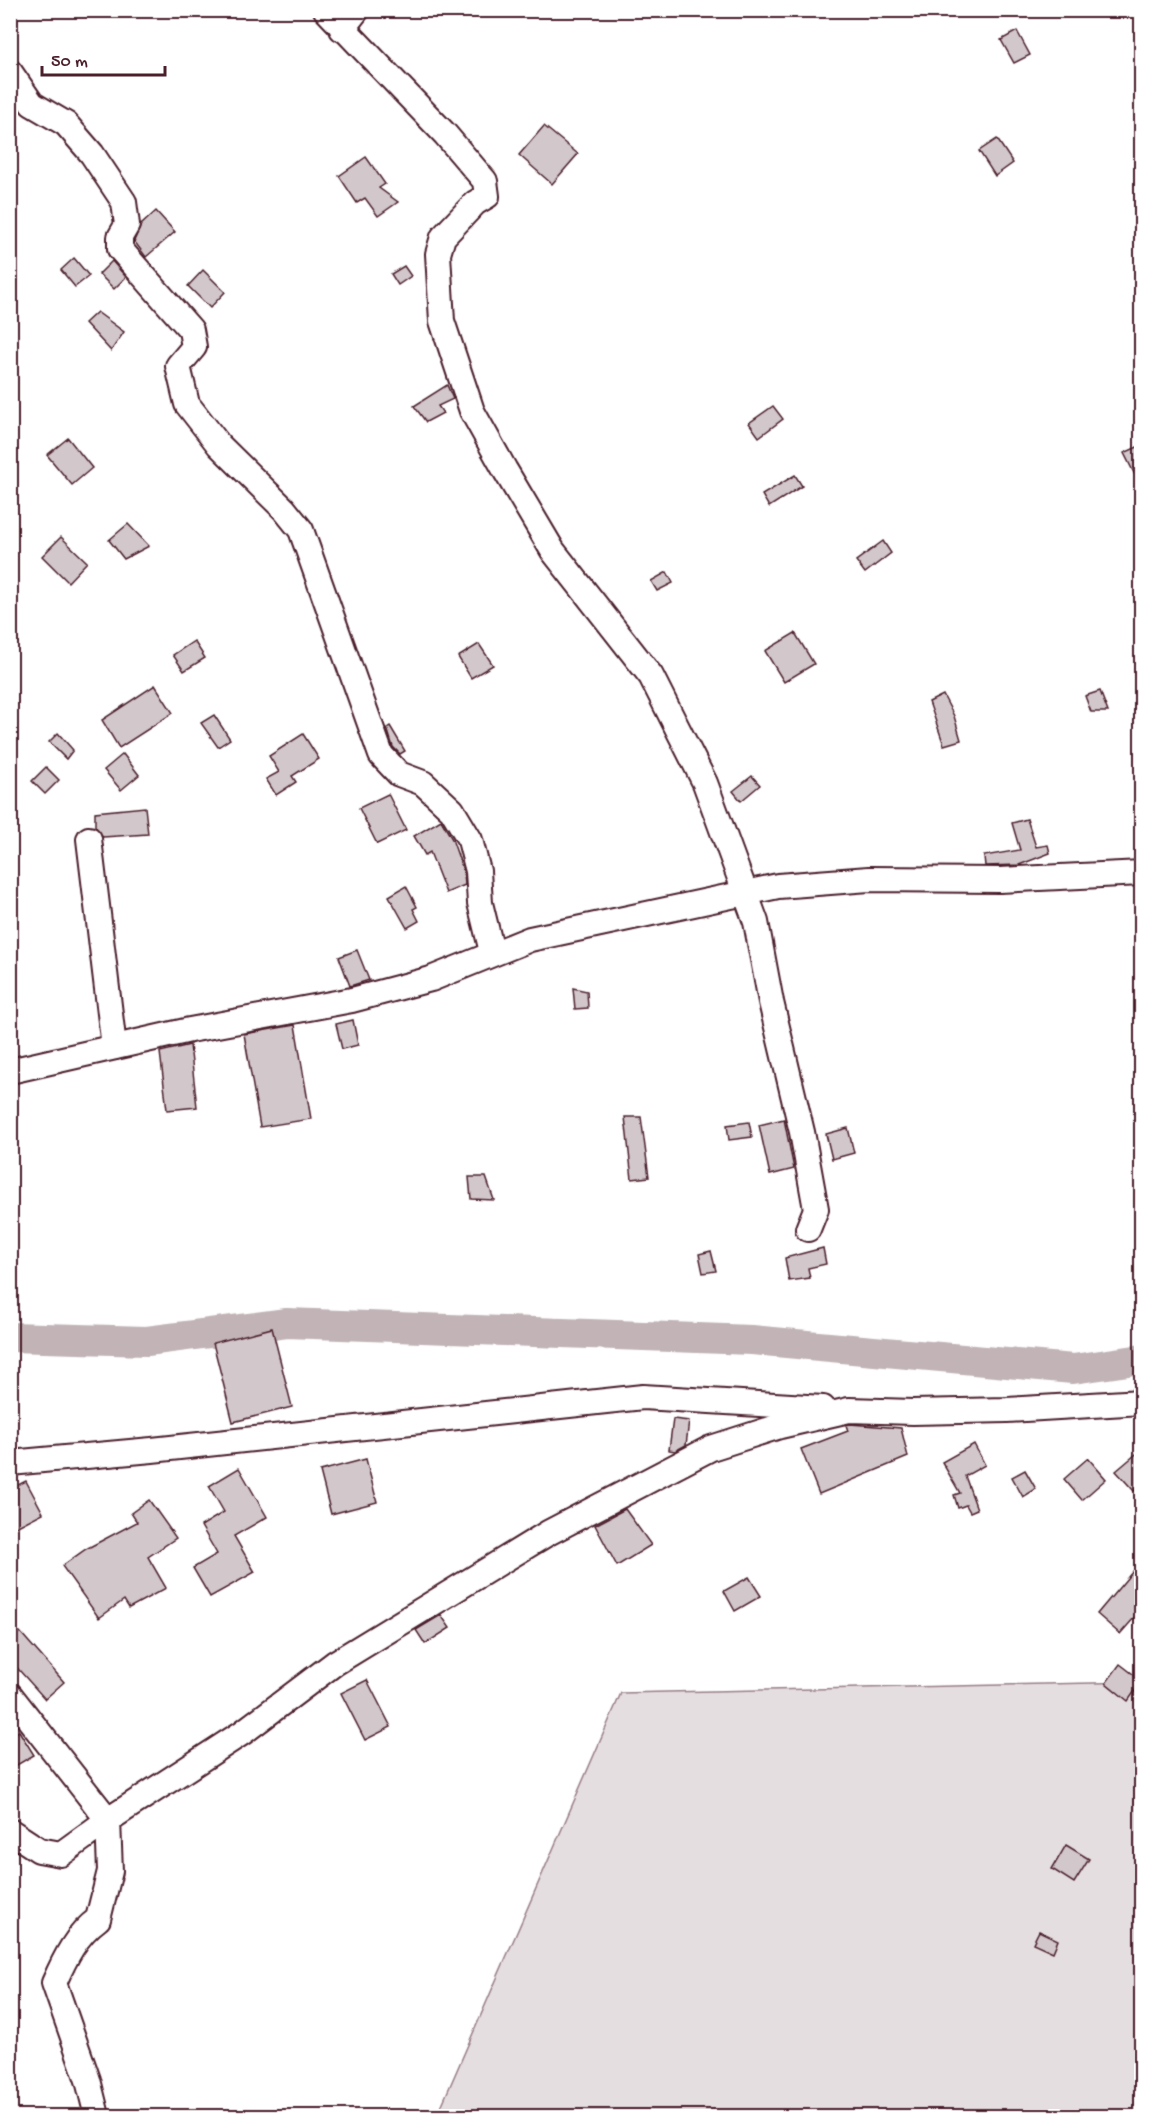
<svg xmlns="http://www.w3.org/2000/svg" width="1152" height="2127" font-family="'Gochi Hand',sans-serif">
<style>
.green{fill:#e5dee0;stroke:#987e86;stroke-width:1.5}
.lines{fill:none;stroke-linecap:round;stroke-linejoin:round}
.river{stroke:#c1b3b6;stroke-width:30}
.building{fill:#d2c7cb;stroke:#4a1f2b;stroke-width:1.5}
.minor-casing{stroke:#4a1f2b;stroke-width:28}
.minor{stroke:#fff;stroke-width:24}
</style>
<rect width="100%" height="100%" fill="#fff"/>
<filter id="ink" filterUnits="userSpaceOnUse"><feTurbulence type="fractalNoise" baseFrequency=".0167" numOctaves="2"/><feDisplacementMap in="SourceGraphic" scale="12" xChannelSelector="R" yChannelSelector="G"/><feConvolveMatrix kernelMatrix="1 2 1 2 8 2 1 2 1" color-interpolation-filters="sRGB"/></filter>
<g filter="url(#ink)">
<path class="green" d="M 1141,1682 L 1141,2116 L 437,2116 L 621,1693 Z"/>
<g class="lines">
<path class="river" d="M 10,1337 L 147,1341 L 287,1323 L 752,1340 L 1073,1369 L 1142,1359"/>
</g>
<g class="building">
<path d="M 1017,31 L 1030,55 L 1014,63 L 1001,40 Z"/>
<path d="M 544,126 L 578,154 L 552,184 L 519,155 Z"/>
<path d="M 997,139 L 1013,163 L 995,176 L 979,151 Z"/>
<path d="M 366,157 L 385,184 L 379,188 L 398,202 L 378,216 L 365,198 L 357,203 L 339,176 Z"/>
<path d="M 156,211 L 175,232 L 146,257 L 134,241 L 141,225 Z"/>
<path d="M 74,258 L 89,276 L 75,287 L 61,270 Z"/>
<path d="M 112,261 L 126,277 L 114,289 L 99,274 Z"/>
<path d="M 404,266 L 411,276 L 398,285 L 391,274 Z"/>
<path d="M 203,270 L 225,292 L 210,308 L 188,286 Z"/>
<path d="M 97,312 L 124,332 L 111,351 L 85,323 Z"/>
<path d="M 447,385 L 453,399 L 438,406 L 443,413 L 426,422 L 414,406 Z"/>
<path d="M 773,406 L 783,419 L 759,437 L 749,423 Z"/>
<path d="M 68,438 L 92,468 L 72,485 L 47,455 Z"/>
<path d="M 1142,445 L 1142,489 L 1124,453 Z"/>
<path d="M 795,475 L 802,486 L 769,507 L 762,495 Z"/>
<path d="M 128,524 L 149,546 L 124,559 L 109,540 Z"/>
<path d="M 61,537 L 87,562 L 68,582 L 42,556 Z"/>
<path d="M 883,541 L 891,553 L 865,573 L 856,561 Z"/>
<path d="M 667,572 L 673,583 L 657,591 L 651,581 Z"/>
<path d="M 795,633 L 814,664 L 784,682 L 765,651 Z"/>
<path d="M 194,641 L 205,658 L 184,671 L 173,655 Z"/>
<path d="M 479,644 L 493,665 L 471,678 L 458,657 Z"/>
<path d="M 155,685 L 173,713 L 119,748 L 102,720 Z"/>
<path d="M 1100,691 L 1108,712 L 1091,712 L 1085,696 Z"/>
<path d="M 943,695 L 954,716 L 961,740 L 944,745 L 929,702 Z"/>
<path d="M 214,715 L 230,739 L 218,747 L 201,723 Z"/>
<path d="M 390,726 L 405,751 L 400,754 L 393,747 L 387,728 Z"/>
<path d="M 58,733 L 73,750 L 66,759 L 49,742 Z"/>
<path d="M 303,734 L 319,759 L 292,776 L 296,782 L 276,795 L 266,779 L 279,772 L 269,756 Z"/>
<path d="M 123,754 L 139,775 L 121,790 L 104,770 Z"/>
<path d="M 46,767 L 59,780 L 45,794 L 32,781 Z"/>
<path d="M 752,776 L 760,785 L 741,801 L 733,791 Z"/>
<path d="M 388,794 L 406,830 L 377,844 L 359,808 Z"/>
<path d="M 145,807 L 148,834 L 103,837 L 95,826 L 95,812 Z"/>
<path d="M 1027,819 L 1036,847 L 1048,845 L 1050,853 L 1019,865 L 985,866 L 984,856 L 1020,850 L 1012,823 Z"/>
<path d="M 441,820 L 452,839 L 464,873 L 465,885 L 446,893 L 430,852 L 425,855 L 414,836 Z"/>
<path d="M 406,886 L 417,907 L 413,909 L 419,921 L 407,928 L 389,896 Z"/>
<path d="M 357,950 L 369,980 L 350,986 L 339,957 Z"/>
<path d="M 573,988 L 587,991 L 588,1008 L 575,1009 Z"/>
<path d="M 353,1020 L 358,1045 L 342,1049 L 336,1024 Z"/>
<path d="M 295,1025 L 311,1119 L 260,1127 L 244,1034 Z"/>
<path d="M 190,1045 L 197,1107 L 167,1110 L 160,1052 Z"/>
<path d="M 625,1117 L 641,1117 L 649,1177 L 632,1179 Z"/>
<path d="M 784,1119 L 794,1169 L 770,1175 L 759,1125 Z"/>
<path d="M 749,1122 L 752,1137 L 729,1140 L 727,1125 Z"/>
<path d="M 848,1128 L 854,1153 L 832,1159 L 826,1134 Z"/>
<path d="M 469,1177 L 486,1177 L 494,1200 L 471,1199 Z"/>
<path d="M 823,1248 L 826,1264 L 808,1268 L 810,1278 L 789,1281 L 785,1258 Z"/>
<path d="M 711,1251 L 716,1271 L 703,1273 L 699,1254 Z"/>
<path d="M 272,1328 L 292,1407 L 233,1422 L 213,1343 Z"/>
<path d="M 673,1419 L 689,1421 L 686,1445 L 675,1451 L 669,1450 Z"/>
<path d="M 850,1424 L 901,1428 L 908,1457 L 819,1494 L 801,1449 L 848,1431 L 846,1425 Z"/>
<path d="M 974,1444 L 985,1465 L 965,1476 L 977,1509 L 970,1512 L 966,1505 L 958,1508 L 954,1495 L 960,1493 L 942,1462 Z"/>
<path d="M 1142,1449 L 1142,1484 L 1134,1491 L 1116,1471 Z"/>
<path d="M 1088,1458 L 1106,1479 L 1082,1500 L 1064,1479 Z"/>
<path d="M 366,1459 L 377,1502 L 331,1514 L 320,1471 Z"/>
<path d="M 239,1468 L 267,1517 L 234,1536 L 255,1572 L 210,1597 L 193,1568 L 217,1554 L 201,1526 L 224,1512 L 209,1486 Z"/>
<path d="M 1025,1470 L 1036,1489 L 1023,1497 L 1012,1477 Z"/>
<path d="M 26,1481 L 43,1513 L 10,1530 L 10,1489 Z"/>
<path d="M 149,1500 L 176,1538 L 148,1557 L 166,1588 L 129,1608 L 124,1600 L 99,1618 L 62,1566 L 86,1549 L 137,1522 L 131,1513 Z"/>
<path d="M 625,1509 L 651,1545 L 617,1566 L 595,1525 Z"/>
<path d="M 1133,1571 L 1142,1579 L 1142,1609 L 1120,1634 L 1097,1614 Z"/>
<path d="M 749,1577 L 761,1596 L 735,1611 L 724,1591 Z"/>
<path d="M 441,1615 L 450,1628 L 425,1644 L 416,1630 Z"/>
<path d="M 20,1632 L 64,1682 L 45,1699 L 10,1660 L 10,1640 Z"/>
<path d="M 1120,1664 L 1142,1681 L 1128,1701 L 1106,1683 Z"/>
<path d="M 367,1680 L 391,1727 L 365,1740 L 341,1693 Z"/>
<path d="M 19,1731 L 34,1755 L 10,1769 L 10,1737 Z"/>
<path d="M 1066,1845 L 1089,1859 L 1074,1883 L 1052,1869 Z"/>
<path d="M 1039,1931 L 1058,1940 L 1053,1952 L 1033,1943 Z"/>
</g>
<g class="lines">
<g class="minor-casing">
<g id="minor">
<path d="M 326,10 L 445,134 L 485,181 L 487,196 L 475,203 L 443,237 L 438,254 L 442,321 L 472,411 L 505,470 L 553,551 L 651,676 L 705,783 L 756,922 L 771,1002 L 802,1132 L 816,1209 L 808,1229"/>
<path d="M 342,29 L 357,10"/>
<path d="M 10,72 L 32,104 L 66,124 L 92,154 L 124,202 L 127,225 L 120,237 L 120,249 L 191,330 L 194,347 L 178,366 L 187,404 L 219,445 L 284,509 L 301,530 L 381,755 L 399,774 L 423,783 L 452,810 L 470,840 L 478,871 L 480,903 L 492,952"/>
<path d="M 89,839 L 114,1047"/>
<path d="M 10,1071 L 190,1030 L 352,1000 L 431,979 L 530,939 L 778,886 L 869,879 L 1000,880 L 1142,873"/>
<path d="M 10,1463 L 152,1450 L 643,1397 L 823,1408"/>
<path d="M 10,1695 L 108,1820 L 110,1871 L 98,1919 C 76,1935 65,1958 54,1983 L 88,2080 L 97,2116"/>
<path d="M 10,1831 L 39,1850 L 61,1854 L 108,1820 L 242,1733 L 335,1663 L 548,1533 L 711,1448 L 780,1426 L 849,1410 L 913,1412 L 1007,1410 L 1142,1402"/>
</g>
</g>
<use href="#minor" class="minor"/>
</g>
</g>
<rect width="1152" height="2127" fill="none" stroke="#fff" stroke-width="36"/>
<rect x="18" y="18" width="1116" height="2091" fill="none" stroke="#4a1f2b" stroke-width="2" filter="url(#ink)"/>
<path d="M42 66v9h123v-9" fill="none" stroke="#4a1f2b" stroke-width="3"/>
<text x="51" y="66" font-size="18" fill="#4a1f2b" stroke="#ffffff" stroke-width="4.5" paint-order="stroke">50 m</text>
</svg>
